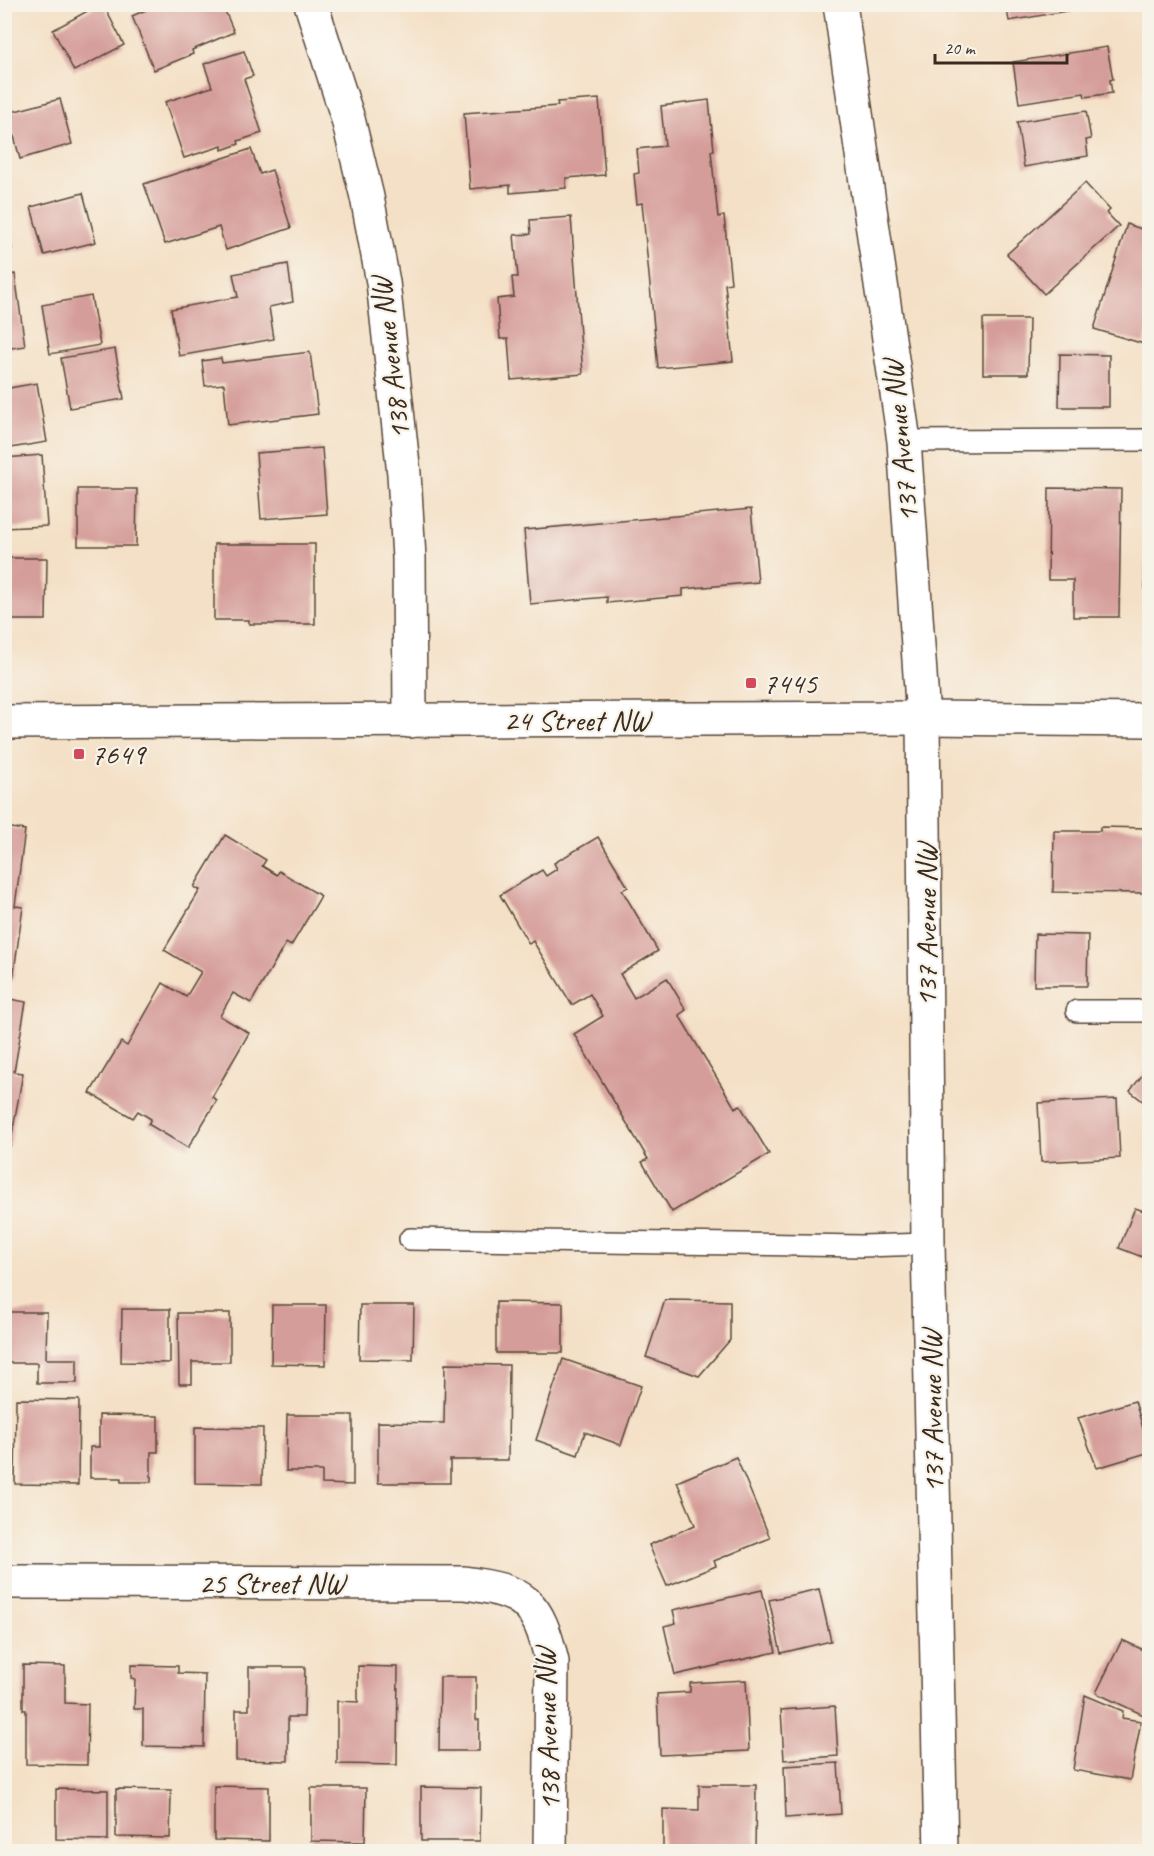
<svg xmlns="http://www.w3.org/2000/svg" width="1154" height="1856" font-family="Caveat,sans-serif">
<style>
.building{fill:#d59d9a}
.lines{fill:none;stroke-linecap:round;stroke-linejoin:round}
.service-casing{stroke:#574537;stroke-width:24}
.minor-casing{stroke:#574537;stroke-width:36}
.tertiary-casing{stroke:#574537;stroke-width:36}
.service{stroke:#fff;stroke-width:21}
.minor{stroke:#fff;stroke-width:33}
.tertiary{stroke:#fff;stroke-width:33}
.poi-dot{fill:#d1495b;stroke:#f7f3e8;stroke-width:2}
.labels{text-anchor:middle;stroke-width:4.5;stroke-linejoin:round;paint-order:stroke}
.street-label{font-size:30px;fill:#3b2a1e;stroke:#f7f3e8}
.poi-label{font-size:30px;fill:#3b2a1e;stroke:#f7f3e8;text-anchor:start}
</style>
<rect width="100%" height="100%" fill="#f7f3e8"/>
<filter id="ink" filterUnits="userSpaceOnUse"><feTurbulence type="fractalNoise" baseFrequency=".0167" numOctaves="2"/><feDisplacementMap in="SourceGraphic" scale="12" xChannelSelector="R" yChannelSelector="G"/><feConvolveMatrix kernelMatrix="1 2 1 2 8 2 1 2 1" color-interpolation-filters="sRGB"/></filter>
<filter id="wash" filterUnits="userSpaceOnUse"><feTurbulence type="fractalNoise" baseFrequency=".008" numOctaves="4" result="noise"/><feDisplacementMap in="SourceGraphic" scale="24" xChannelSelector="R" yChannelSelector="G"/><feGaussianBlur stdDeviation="1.35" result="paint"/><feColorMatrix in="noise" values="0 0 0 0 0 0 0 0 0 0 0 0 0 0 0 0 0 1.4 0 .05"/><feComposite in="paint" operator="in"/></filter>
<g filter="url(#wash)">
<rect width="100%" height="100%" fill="#f4e0c6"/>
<g id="blocks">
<g class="building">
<path d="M 100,4 L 103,4 L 124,45 L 74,71 L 53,30 Z"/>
<path d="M 160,4 L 222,4 L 234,32 L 192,50 L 193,54 L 154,70 L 132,16 Z"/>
<path d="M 1006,4 L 1083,4 L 1084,8 L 1009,21 Z"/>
<path d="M 1107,47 L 1113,79 L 1110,80 L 1112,93 L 1085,97 L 1084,93 L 1019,103 L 1013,62 Z"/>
<path d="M 244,51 L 253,76 L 244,79 L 262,133 L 238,141 L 239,144 L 222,150 L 222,146 L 184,158 L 165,102 L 212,87 L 204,64 Z"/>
<path d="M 60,99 L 72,144 L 20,159 L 8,113 Z"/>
<path d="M 599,99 L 605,175 L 566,178 L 566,188 L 510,193 L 510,185 L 470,189 L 464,113 L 558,106 L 557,102 Z"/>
<path d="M 709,100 L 714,150 L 711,151 L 718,217 L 724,216 L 731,283 L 725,284 L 733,361 L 658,368 L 642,203 L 637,204 L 634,174 L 639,173 L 637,149 L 665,146 L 661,106 Z"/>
<path d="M 1086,111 L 1091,139 L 1086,140 L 1088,156 L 1024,167 L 1017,122 Z"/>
<path d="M 251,149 L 260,174 L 272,170 L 291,228 L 226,250 L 219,227 L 165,244 L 144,184 Z"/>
<path d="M 1085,183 L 1110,210 L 1107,213 L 1119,226 L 1044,294 L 1007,254 Z"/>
<path d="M 83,193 L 96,242 L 44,255 L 31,207 Z"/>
<path d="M 571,217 L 583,374 L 511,380 L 508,339 L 500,339 L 497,299 L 514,297 L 512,277 L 518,277 L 514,235 L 531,234 L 530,220 Z"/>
<path d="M 1127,224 L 1150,232 L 1150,325 L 1144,344 L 1094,329 Z"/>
<path d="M 4,225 L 12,249 L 4,251 Z"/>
<path d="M 288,264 L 293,302 L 269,307 L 274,339 L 179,356 L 171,309 L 238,297 L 233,274 Z"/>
<path d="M 15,274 L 25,346 L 4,349 L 4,275 Z"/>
<path d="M 91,296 L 100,345 L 50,354 L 42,305 Z"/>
<path d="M 983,319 L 1029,319 L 1028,374 L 983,374 Z"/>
<path d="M 115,349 L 124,399 L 70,408 L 61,358 Z"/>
<path d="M 310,352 L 318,414 L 228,425 L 224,384 L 205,386 L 202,361 L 221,358 L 222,363 Z"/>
<path d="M 1060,354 L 1109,355 L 1109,407 L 1059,407 Z"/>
<path d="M 37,383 L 47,442 L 4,449 L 4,389 Z"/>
<path d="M 322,448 L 327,514 L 261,519 L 256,453 Z"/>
<path d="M 42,455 L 47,526 L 4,528 L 4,458 Z"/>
<path d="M 1049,488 L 1121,489 L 1119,617 L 1073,617 L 1073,580 L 1048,580 Z"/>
<path d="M 78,489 L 137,489 L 136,546 L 78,546 Z"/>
<path d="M 751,509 L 758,582 L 683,589 L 683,596 L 607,603 L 607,597 L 530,604 L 524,530 Z"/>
<path d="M 214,544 L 315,544 L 315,624 L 249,624 L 249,620 L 214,620 Z"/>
<path d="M 1147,544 L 1150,544 L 1150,616 L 1145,616 L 1145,564 L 1147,564 Z"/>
<path d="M 4,558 L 47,558 L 46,620 L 4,620 Z"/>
<path d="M 4,827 L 25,830 L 15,906 L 23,907 L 13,979 L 4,978 Z"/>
<path d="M 1100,827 L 1148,828 L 1147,893 L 1053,892 L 1054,831 L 1100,831 Z"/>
<path d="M 225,835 L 266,860 L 262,866 L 277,875 L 279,871 L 321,896 L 291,946 L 286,943 L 251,1003 L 233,993 L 220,1016 L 249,1033 L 212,1097 L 217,1100 L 188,1148 L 148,1124 L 151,1119 L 138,1111 L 133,1118 L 90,1093 L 121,1042 L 127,1046 L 163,983 L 186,997 L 201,972 L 164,950 L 200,890 L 194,887 Z"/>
<path d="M 598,837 L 628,887 L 622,890 L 658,951 L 620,974 L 634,998 L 667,978 L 686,1010 L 679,1015 L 735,1108 L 740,1105 L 769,1154 L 672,1212 L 642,1162 L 648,1159 L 574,1034 L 603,1016 L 590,994 L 572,1005 L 533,941 L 529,944 L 500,895 L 542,870 L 546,876 L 557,869 L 554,863 Z"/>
<path d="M 1035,934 L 1088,935 L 1087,986 L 1034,986 Z"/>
<path d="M 5,998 L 26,1002 L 14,1072 L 23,1073 L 10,1146 L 5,1146 Z"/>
<path d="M 1150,1065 L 1150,1107 L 1130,1091 Z"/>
<path d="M 1117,1099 L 1120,1158 L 1041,1162 L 1038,1103 Z"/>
<path d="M 1135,1208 L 1150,1213 L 1150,1260 L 1119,1248 Z"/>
<path d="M 665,1300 L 730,1301 L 730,1340 L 699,1376 L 646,1357 Z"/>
<path d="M 496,1302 L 563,1303 L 563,1353 L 496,1353 Z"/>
<path d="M 272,1305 L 326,1305 L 325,1365 L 271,1364 Z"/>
<path d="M 360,1305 L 414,1305 L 413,1360 L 359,1359 Z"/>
<path d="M 122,1309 L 170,1309 L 170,1363 L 121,1362 Z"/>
<path d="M 4,1312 L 47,1312 L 46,1359 L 77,1359 L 77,1383 L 37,1383 L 37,1363 L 4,1363 Z"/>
<path d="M 178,1313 L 230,1313 L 230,1362 L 192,1362 L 192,1384 L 179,1384 Z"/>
<path d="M 563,1359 L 641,1386 L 621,1445 L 585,1432 L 578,1455 L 536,1440 Z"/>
<path d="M 445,1364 L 509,1365 L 508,1460 L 450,1460 L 450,1483 L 378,1483 L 378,1422 L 444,1423 Z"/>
<path d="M 16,1399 L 79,1400 L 78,1485 L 15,1484 Z"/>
<path d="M 1135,1401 L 1150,1452 L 1097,1468 L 1078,1418 Z"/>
<path d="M 99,1415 L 158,1416 L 158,1452 L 151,1452 L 151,1482 L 121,1482 L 121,1478 L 90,1478 L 90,1447 L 99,1447 Z"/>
<path d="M 287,1415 L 353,1415 L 353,1485 L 322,1484 L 322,1471 L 286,1471 Z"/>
<path d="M 195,1427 L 263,1428 L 262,1484 L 195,1483 Z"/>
<path d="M 736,1457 L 770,1538 L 714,1561 L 716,1566 L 667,1586 L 649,1545 L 695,1525 L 677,1482 Z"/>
<path d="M 819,1589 L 831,1641 L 781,1653 L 769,1600 Z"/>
<path d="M 762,1590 L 776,1652 L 675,1675 L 664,1626 L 676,1623 L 673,1610 Z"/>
<path d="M 1122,1640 L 1150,1653 L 1150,1718 L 1096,1693 Z"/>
<path d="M 23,1665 L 65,1666 L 65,1703 L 88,1704 L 87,1765 L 26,1764 L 26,1710 L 23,1710 Z"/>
<path d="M 131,1665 L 178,1666 L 178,1673 L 205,1674 L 204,1747 L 143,1746 L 143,1709 L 134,1709 L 135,1679 L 131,1678 Z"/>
<path d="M 358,1666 L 398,1667 L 397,1765 L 337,1764 L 337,1701 L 358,1702 Z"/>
<path d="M 249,1667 L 305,1667 L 304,1717 L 288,1717 L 288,1761 L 236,1760 L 236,1710 L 249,1710 Z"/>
<path d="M 440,1677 L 476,1677 L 476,1720 L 479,1720 L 479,1751 L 439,1751 Z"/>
<path d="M 746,1680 L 749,1751 L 660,1755 L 657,1694 L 690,1692 L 690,1683 Z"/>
<path d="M 1085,1695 L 1123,1711 L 1122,1718 L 1141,1721 L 1130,1780 L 1073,1770 Z"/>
<path d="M 835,1706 L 838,1756 L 784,1760 L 781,1710 Z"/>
<path d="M 838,1763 L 841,1814 L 786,1818 L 784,1766 Z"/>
<path d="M 699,1785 L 756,1785 L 755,1852 L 663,1852 L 663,1809 L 699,1810 Z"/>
<path d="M 214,1786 L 269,1787 L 269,1841 L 214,1840 Z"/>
<path d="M 421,1787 L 481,1788 L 480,1841 L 421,1841 Z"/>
<path d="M 311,1788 L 366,1788 L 365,1842 L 311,1841 Z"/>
<path d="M 56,1789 L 108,1790 L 108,1840 L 56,1839 Z"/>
<path d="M 116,1789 L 171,1790 L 170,1838 L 116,1837 Z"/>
</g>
</g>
</g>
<g filter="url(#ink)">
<use href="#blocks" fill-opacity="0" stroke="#574537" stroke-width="1.5"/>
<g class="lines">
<g class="service-casing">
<g id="service">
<path d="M 904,441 L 1150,440"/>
<path d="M 1077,1011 L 1150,1011"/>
<path d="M 410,1239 L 862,1246 L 928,1244"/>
</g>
</g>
<g class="minor-casing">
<g id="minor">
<path d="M 311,4 L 348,119 L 367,197 L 383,282 L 404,474 L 409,558 L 410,721"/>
<path d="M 4,1582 L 464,1583 C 525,1591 538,1601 552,1662 L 550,1852"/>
</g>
</g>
<g class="tertiary-casing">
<g id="tertiary">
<path d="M 840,4 L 904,441 L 923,718 L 928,1244 L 941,1852"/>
<path d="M 4,722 L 923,718 L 1150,720"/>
</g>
</g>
<use href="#service" class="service"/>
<use href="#minor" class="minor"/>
<use href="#tertiary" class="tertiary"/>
</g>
</g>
<g class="poi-dot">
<rect x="745" y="677" width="12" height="12" rx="3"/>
<rect x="73" y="748" width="12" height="12" rx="3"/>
</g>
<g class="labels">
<g class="street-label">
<text transform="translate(390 358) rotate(-97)" y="10">138 Avenue NW</text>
<text transform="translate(900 441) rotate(-96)" y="10">137 Avenue NW</text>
<text x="577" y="730">24 Street NW</text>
<text transform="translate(926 925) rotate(-90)" y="10">137 Avenue NW</text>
<text transform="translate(932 1411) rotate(-91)" y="10">137 Avenue NW</text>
<text x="272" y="1593">25 Street NW</text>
<text transform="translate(547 1729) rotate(-92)" y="10">138 Avenue NW</text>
</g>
<g class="poi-label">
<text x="763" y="693">7445</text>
<text x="91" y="764">7649</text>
</g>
</g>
<rect width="1154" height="1856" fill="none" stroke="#f7f3e8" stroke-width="24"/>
<path d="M935 54v9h132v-9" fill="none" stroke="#3b2a1e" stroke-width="3"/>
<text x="944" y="54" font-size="18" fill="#3b2a1e" stroke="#f7f3e8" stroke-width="4.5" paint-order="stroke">20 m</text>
</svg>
